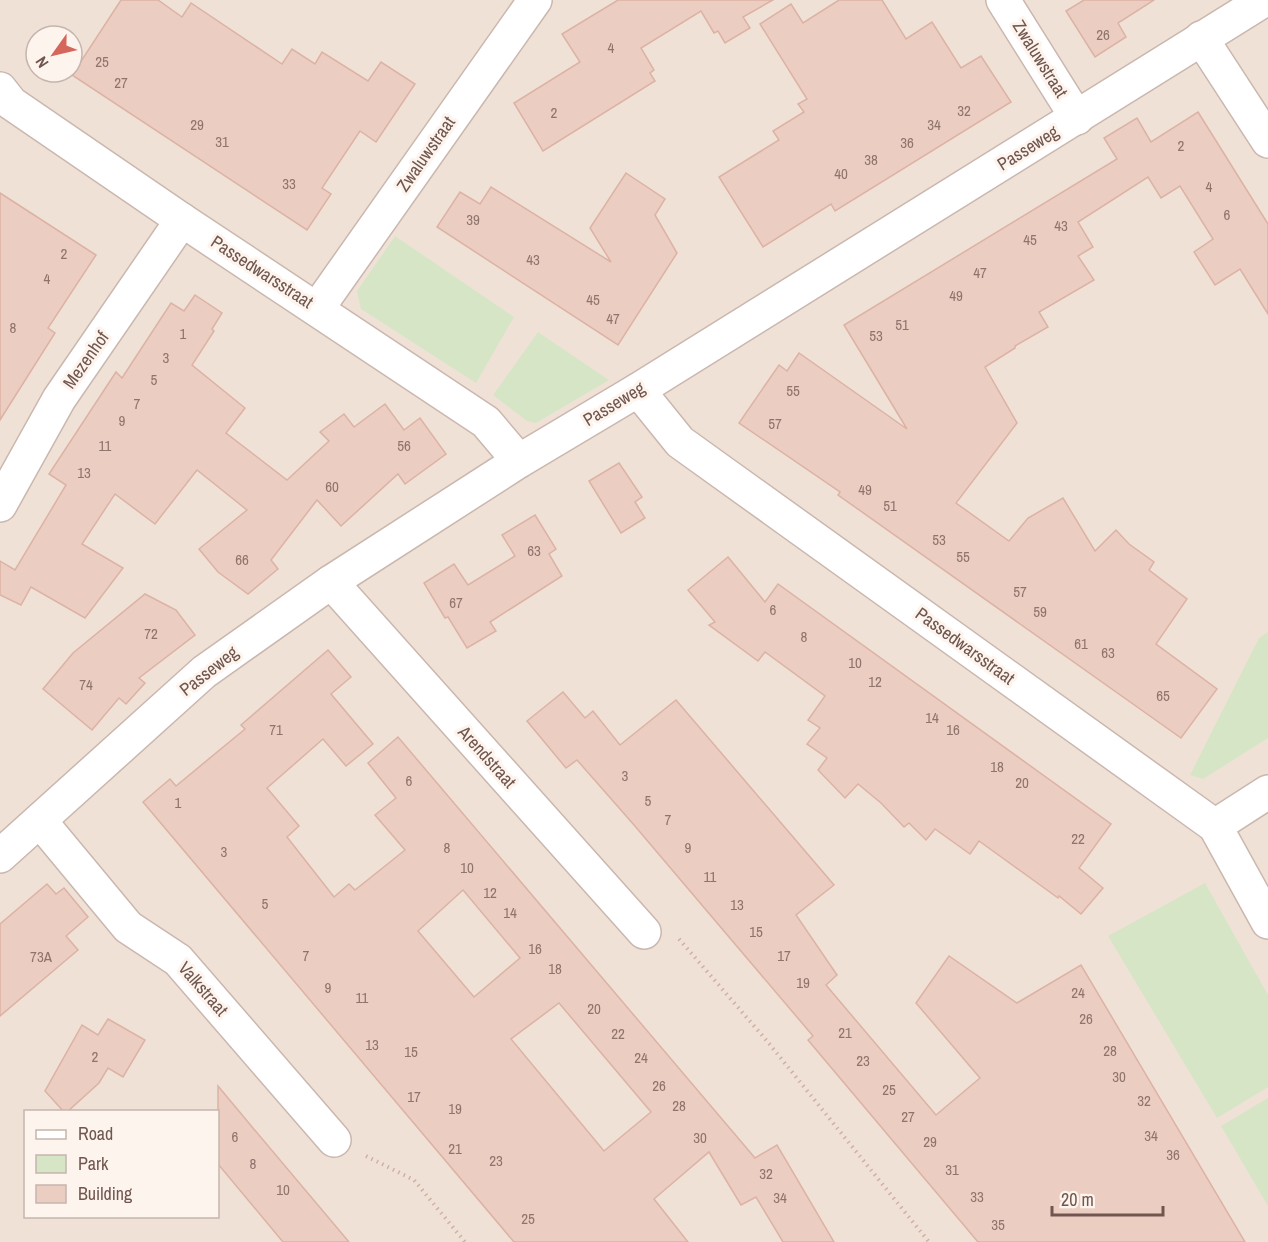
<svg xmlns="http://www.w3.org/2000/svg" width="1268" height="1242" font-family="'Archivo Narrow',sans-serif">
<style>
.residential{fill:#f0e1d6;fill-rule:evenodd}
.green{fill:#d7e5c7}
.building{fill:#eccdc2;stroke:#dcb2a4;stroke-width:1.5;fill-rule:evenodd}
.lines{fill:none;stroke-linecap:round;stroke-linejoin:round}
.minor-casing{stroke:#cab7ae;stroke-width:36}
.path{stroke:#d0b0a5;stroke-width:4;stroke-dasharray:1.5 4.5;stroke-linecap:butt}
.minor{stroke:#fff;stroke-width:33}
.labels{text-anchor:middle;stroke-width:6;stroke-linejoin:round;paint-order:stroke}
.number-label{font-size:15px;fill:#8f746c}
.street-label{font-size:18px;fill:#70564f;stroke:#fdf4ed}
</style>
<rect width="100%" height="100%" fill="#faf0e7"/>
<path class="residential" d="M 0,0 L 1268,0 L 1268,1242 L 0,1242 ZM 36,36 L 72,36 L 72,72 L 36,72 ZM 26,1112 L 218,1112 L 218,1216 L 26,1216 Z"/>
<g class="green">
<path d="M 395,236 L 514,317 L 476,383 L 361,309 L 357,291 Z"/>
<path d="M 538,332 L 609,380 L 536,423 L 527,421 L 493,395 Z"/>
<path d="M 1268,632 L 1268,738 L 1203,779 L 1190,775 L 1259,638 Z"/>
<path d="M 1205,883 L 1268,995 L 1268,1087 L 1217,1118 L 1108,936 Z"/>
<path d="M 1268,1098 L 1268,1206 L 1221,1126 Z"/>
</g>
<g class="building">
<path d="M 121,0 L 158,0 L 182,17 L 191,3 L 282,64 L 292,49 L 315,64 L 322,52 L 368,81 L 381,62 L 415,84 L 376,142 L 360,131 L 322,188 L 331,194 L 307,230 L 72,75 Z"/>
<path d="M 618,0 L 773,0 L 743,17 L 750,28 L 725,43 L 718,31 L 714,33 L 701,11 L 641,48 L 654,70 L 650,73 L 655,81 L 543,151 L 514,103 L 580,62 L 562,34 Z"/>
<path d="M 839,0 L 882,0 L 906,39 L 932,22 L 961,68 L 981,56 L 1011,102 L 835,211 L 831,204 L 763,247 L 719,177 L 779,140 L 773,131 L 804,112 L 798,104 L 807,99 L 760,24 L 791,4 L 803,23 Z"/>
<path d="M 1084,0 L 1154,0 L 1118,23 L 1126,37 L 1095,57 L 1066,11 Z"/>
<path d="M 1198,112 L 1268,224 L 1268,314 L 1240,269 L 1215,285 L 1194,252 L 1213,239 L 1180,186 L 1161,198 L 1148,177 L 1078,222 L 1093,247 L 1078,256 L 1094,280 L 1039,312 L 1048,327 L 1015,346 L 1015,348 L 985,367 L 1017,423 L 956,503 L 1009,541 L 1028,518 L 1063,498 L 1095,551 L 1116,530 L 1129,544 L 1154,562 L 1149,570 L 1187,599 L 1156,644 L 1217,689 L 1181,738 L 838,495 L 840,492 L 739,423 L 779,365 L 787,371 L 799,353 L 907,429 L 844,325 L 1117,159 L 1104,138 L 1137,118 L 1151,142 Z"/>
<path d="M 626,173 L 665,199 L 655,215 L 677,253 L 618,345 L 437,227 L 460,192 L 480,204 L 491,187 L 611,262 L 590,228 Z"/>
<path d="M 0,193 L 96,255 L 48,328 L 55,333 L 0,420 Z"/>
<path d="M 195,295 L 222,313 L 212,329 L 214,331 L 192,365 L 245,408 L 226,433 L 287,480 L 329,441 L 320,432 L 344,414 L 354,427 L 385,404 L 404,430 L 420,418 L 446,454 L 405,484 L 398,474 L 341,526 L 317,500 L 271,560 L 278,569 L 248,594 L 218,572 L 199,549 L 247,510 L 197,470 L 155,524 L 115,494 L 82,544 L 123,568 L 85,618 L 31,587 L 21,605 L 0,595 L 0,561 L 15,570 L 66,485 L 49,474 L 116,372 L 122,378 L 171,303 L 184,311 Z"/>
<path d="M 619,463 L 642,497 L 635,502 L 645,518 L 621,533 L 589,481 Z"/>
<path d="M 535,515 L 556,549 L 549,554 L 562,576 L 490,622 L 496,631 L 467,648 L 448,617 L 445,618 L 424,583 L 454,564 L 468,585 L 515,556 L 502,535 Z"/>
<path d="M 728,557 L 765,602 L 778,584 L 1111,824 L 1079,868 L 1103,888 L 1081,914 L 1059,896 L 1058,898 L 979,841 L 970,854 L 935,829 L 926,840 L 909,823 L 904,827 L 881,803 L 858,784 L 845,798 L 818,770 L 827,758 L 807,744 L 820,728 L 808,720 L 825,696 L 765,652 L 758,661 L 709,625 L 715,622 L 688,590 Z"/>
<path d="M 145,594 L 176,610 L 195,635 L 139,678 L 145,683 L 126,704 L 119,698 L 92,730 L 43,689 L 73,653 Z"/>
<path d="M 328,650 L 351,677 L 331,694 L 373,744 L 346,766 L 323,739 L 267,788 L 299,826 L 287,837 L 334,897 L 349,884 L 355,890 L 405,850 L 375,815 L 396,798 L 368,763 L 398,737 L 755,1158 L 777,1145 L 834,1242 L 783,1242 L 756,1197 L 741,1205 L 709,1152 L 654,1199 L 688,1242 L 514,1242 L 143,802 L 170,779 L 176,786 L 245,729 L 241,725 ZM 463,890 L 520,958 L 474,997 L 418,931 ZM 559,1003 L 651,1112 L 604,1151 L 511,1039 Z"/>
<path d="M 563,692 L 585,718 L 593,711 L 620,745 L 676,700 L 834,885 L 796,915 L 837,975 L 826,985 L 936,1115 L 980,1078 L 916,1003 L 949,956 L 1017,1003 L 1081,965 L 1245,1242 L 978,1242 L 808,1040 L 813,1036 L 634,825 L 577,760 L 566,768 L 527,721 Z"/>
<path d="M 47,884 L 56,894 L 64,888 L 88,917 L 66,936 L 78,950 L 0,1016 L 0,924 Z"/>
<path d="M 108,1019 L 145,1040 L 123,1077 L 108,1068 L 99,1083 L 67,1112 L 64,1112 L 45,1091 L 82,1025 L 98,1035 Z"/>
<path d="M 218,1086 L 253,1128 L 349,1242 L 283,1242 L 218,1164 Z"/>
</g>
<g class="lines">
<g class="minor-casing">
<g id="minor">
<path d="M 1003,0 L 1077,118"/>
<path d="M 1201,38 L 1268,141"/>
<path d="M 0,89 L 11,103 L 182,220 L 486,422 L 519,461"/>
<path d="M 317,309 L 535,0"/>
<path d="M 638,390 L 680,442 L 1215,826 L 1268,922"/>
<path d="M 0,505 L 59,399 L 182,220"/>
<path d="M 331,582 L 644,932"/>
<path d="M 40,821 L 128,927 L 178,960 L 334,1140"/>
<path d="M 1215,826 L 1268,792"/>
<path d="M 0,856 L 204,672 L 331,582 L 519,461 L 638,390 L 1264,0"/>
</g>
</g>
<g class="path">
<path d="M 679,939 L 767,1041 L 929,1242"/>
<path d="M 366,1156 L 414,1180 L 465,1242"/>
</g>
<use href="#minor" class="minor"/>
</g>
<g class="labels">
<g class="number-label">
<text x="1103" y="40">26</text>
<text x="611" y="53">4</text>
<text x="102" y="67">25</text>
<text x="121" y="88">27</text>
<text x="964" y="116">32</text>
<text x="554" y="118">2</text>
<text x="197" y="130">29</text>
<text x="934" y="130">34</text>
<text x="222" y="147">31</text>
<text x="907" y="148">36</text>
<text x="1181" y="151">2</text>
<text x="871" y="165">38</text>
<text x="841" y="179">40</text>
<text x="289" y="189">33</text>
<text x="1209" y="192">4</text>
<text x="1227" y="220">6</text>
<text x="473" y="225">39</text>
<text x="1061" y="231">43</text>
<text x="1030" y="245">45</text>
<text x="64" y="259">2</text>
<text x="533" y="265">43</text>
<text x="980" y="278">47</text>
<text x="47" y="284">4</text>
<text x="956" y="301">49</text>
<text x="593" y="305">45</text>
<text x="613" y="324">47</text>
<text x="902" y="330">51</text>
<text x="13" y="333">8</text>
<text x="183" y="339">1</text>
<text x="876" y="341">53</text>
<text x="166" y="363">3</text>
<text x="154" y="385">5</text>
<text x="793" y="396">55</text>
<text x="137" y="409">7</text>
<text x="122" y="426">9</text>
<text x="775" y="429">57</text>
<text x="105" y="451">11</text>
<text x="404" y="451">56</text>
<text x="84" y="478">13</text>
<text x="332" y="492">60</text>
<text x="865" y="495">49</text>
<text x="890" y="511">51</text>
<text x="939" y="545">53</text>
<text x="534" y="556">63</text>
<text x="963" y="562">55</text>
<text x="242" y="565">66</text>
<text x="1020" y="597">57</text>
<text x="456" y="608">67</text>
<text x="773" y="615">6</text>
<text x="1040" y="617">59</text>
<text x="151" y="639">72</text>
<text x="804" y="642">8</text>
<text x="1081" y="649">61</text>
<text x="1108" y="658">63</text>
<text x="855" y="668">10</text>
<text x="875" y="687">12</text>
<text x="86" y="690">74</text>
<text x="1163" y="701">65</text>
<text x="932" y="723">14</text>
<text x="276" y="735">71</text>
<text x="953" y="735">16</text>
<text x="997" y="772">18</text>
<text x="625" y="781">3</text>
<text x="409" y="786">6</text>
<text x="1022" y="788">20</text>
<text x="648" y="806">5</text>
<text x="178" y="808">1</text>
<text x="668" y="825">7</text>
<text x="1078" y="844">22</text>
<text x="447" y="853">8</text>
<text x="688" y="853">9</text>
<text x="224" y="857">3</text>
<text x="467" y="873">10</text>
<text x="710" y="882">11</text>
<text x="490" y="898">12</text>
<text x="265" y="909">5</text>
<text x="737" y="910">13</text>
<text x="510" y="918">14</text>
<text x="756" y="937">15</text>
<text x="535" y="954">16</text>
<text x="306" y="961">7</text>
<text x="784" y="961">17</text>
<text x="41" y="962">73A</text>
<text x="555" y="974">18</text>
<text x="803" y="988">19</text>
<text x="328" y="993">9</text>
<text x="1078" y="998">24</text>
<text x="362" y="1003">11</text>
<text x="594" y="1014">20</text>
<text x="1086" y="1024">26</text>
<text x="845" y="1038">21</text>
<text x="618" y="1039">22</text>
<text x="372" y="1050">13</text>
<text x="1110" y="1056">28</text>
<text x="411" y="1057">15</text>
<text x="95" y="1062">2</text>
<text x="641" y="1063">24</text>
<text x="863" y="1066">23</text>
<text x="1119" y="1082">30</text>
<text x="659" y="1091">26</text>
<text x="889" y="1095">25</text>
<text x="414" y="1102">17</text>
<text x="1144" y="1106">32</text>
<text x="679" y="1111">28</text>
<text x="455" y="1114">19</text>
<text x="908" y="1122">27</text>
<text x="1151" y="1141">34</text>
<text x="235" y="1142">6</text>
<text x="700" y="1143">30</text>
<text x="930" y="1147">29</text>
<text x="455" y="1154">21</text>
<text x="1173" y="1160">36</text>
<text x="496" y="1166">23</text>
<text x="253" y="1169">8</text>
<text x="952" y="1175">31</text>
<text x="766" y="1179">32</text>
<text x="283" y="1195">10</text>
<text x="977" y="1202">33</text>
<text x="780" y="1203">34</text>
<text x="528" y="1224">25</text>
<text x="998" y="1230">35</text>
</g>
<g class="street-label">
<text transform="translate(1040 59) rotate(58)" y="6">Zwaluwstraat</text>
<text transform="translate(1028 148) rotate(-32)" y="6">Passeweg</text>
<text transform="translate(426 154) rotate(-55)" y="6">Zwaluwstraat</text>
<text transform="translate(262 272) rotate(33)" y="6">Passedwarsstraat</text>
<text transform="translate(86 360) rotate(-55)" y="6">Mezenhof</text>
<text transform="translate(614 404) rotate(-31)" y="6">Passeweg</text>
<text transform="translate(965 646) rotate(36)" y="6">Passedwarsstraat</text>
<text transform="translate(209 671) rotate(-38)" y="6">Passeweg</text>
<text transform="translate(487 757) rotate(48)" y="6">Arendstraat</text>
<text transform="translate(203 989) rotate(49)" y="6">Valkstraat</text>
</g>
</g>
<rect x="24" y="1110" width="195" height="108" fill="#fdf4ed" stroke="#c5b5ae" stroke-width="1.5"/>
<rect x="36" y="1130" width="30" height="9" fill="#ffffff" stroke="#c5b5ae" stroke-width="1.5"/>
<text x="78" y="1140" font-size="18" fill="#70564f">Road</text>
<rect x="36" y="1155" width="30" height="18" fill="#d7e5c7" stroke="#c5b5ae" stroke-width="1.5"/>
<text x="78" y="1170" font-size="18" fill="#70564f">Park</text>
<rect x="36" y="1185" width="30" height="18" fill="#eccdc2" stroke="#c5b5ae" stroke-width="1.5"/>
<text x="78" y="1200" font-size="18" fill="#70564f">Building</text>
<g transform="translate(54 54) rotate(236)"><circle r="28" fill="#fdf4ed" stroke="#c5b5ae" stroke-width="1.5"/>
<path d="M0-4.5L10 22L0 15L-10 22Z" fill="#d5665b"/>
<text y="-9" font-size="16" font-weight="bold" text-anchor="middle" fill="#70564f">N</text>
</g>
<path d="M1052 1206v9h111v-9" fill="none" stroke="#70564f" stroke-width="3"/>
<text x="1061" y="1206" font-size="18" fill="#70564f" stroke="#fdf4ed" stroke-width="4.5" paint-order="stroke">20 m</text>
</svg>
